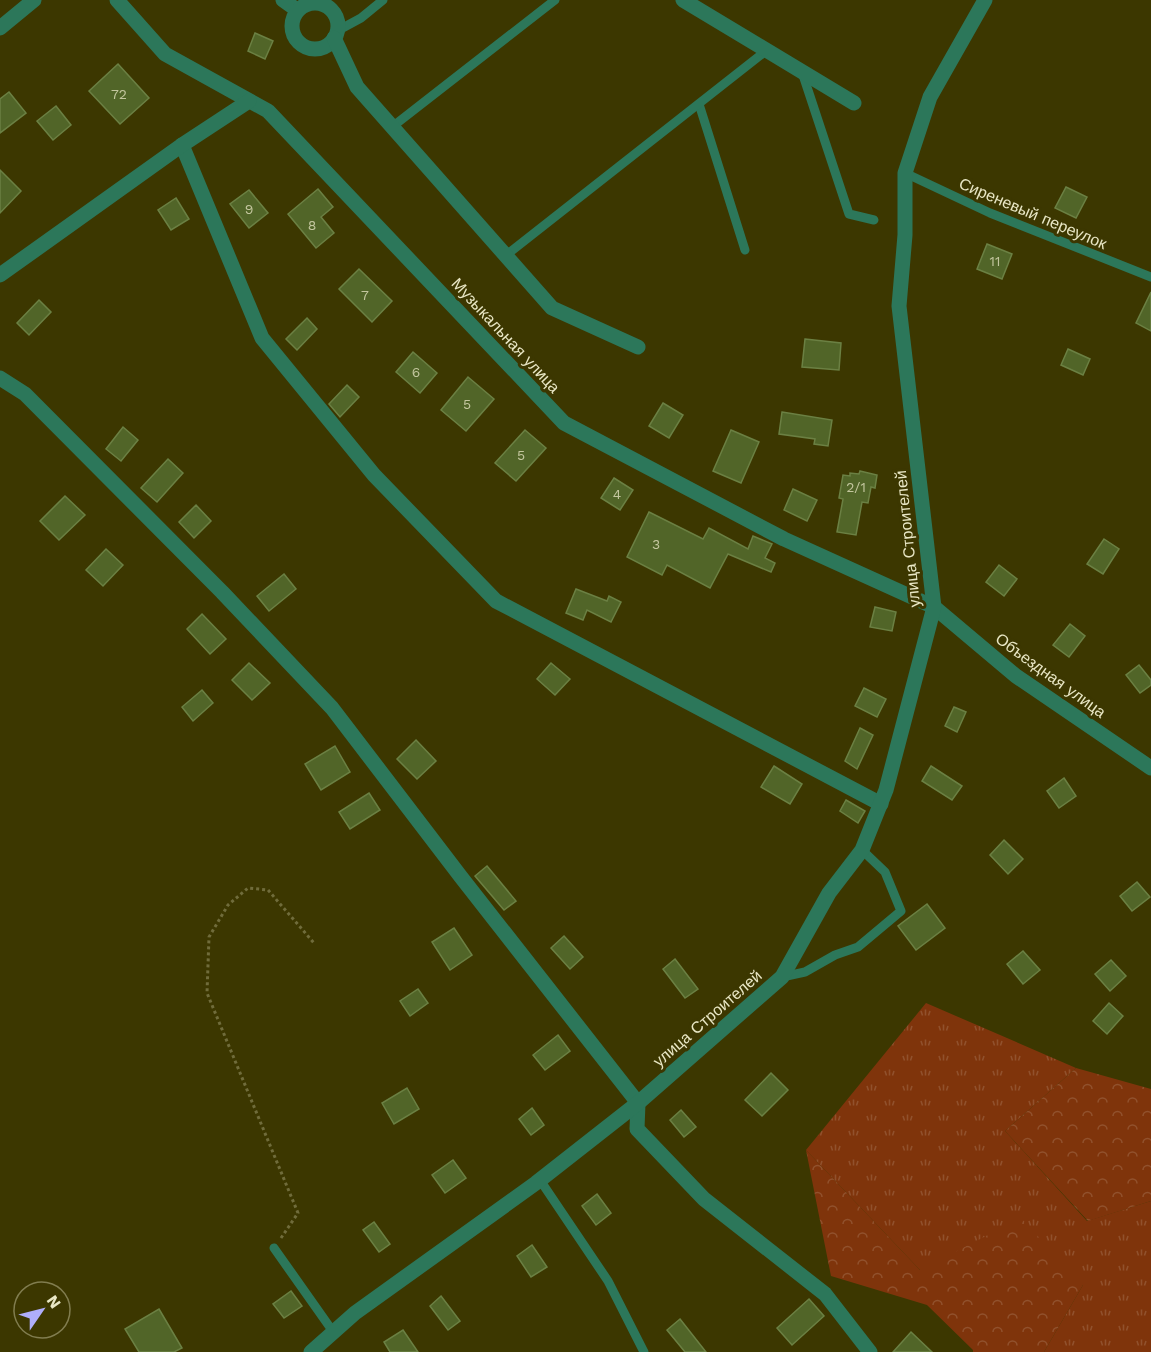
<svg xmlns="http://www.w3.org/2000/svg" width="1151" height="1352" font-family="'Work Sans',sans-serif">
<style>
.grass{fill:url(#grass-tufts)}
.forest{fill:url(#forest-crowns)}
.building{fill:#516528;stroke:#6b8043;stroke-width:1.5}
.lines{fill:none;stroke-linecap:round;stroke-linejoin:round}
.path{stroke:#706c3b;stroke-width:3;stroke-dasharray:3 3;stroke-linecap:butt}
.service{stroke:#2c775a;stroke-width:9}
.minor{stroke:#2c775a;stroke-width:15}
.labels{text-anchor:middle;stroke-width:6;stroke-linejoin:round;paint-order:stroke}
.number-label{font-size:14px;fill:#c3c69e}
.street-label{font-size:16px;fill:#e9e7c5;stroke:#3c3700}
</style>
<defs>
<pattern id="grass-tufts" width="24" height="20" patternUnits="userSpaceOnUse" patternTransform="scale(1.5)"><rect width="24" height="20" fill="#7f340b"/><path d="M3 7l-1-3M5 7V3M7 7l1-3M15 17l-1-3M17 17v-4M19 17l1-3" fill="none" stroke="#91512d"/></pattern>
<pattern id="forest-crowns" width="20" height="18" patternUnits="userSpaceOnUse" patternTransform="scale(1.5)"><rect width="20" height="18" fill="#7f340b"/><path d="M2 6a3 3 0 1 1 6 0M12 15a3 3 0 1 1 6 0" fill="none" stroke="#91512d"/></pattern>
</defs>
<rect width="100%" height="100%" fill="#3c3700"/>
<path class="grass" d="M 926,1003 L 1076,1068 L 1005,1131 L 1087,1221 L 1151,1201 L 1151,1352 L 1044,1352 L 1083,1285 L 920,1270 L 806,1150 Z"/>
<g class="forest">
<path d="M 1076,1068 L 1151,1089 L 1151,1201 L 1088,1221 L 1005,1131 Z"/>
<path d="M 806,1150 L 920,1270 L 1021,1218 L 1083,1285 L 1044,1352 L 973,1352 L 973,1350 L 927,1305 L 831,1276 Z"/>
</g>
<g class="building">
<path d="M 255,33 L 273,41 L 265,59 L 248,51 Z"/>
<path d="M 118,64 L 149,98 L 120,124 L 89,91 Z"/>
<path d="M 9,92 L 26,113 L 0,133 L 0,99 Z"/>
<path d="M 56,106 L 71,125 L 53,140 L 37,121 Z"/>
<path d="M 0,170 L 21,191 L 0,213 Z"/>
<path d="M 1066,187 L 1087,197 L 1076,218 L 1055,208 Z"/>
<path d="M 318,189 L 333,207 L 321,217 L 334,233 L 316,248 L 288,214 Z"/>
<path d="M 249,190 L 268,213 L 249,228 L 230,204 Z"/>
<path d="M 176,198 L 189,219 L 171,230 L 158,210 Z"/>
<path d="M 987,244 L 1012,254 L 1002,279 L 977,269 Z"/>
<path d="M 359,269 L 392,301 L 372,322 L 339,289 Z"/>
<path d="M 1151,292 L 1151,331 L 1136,323 Z"/>
<path d="M 39,300 L 51,312 L 29,335 L 17,323 Z"/>
<path d="M 307,318 L 317,329 L 297,350 L 286,339 Z"/>
<path d="M 805,339 L 841,343 L 839,370 L 802,367 Z"/>
<path d="M 1068,349 L 1090,359 L 1083,375 L 1061,365 Z"/>
<path d="M 413,352 L 437,373 L 420,393 L 396,372 Z"/>
<path d="M 468,377 L 494,399 L 466,431 L 441,410 Z"/>
<path d="M 347,385 L 359,397 L 340,417 L 329,404 Z"/>
<path d="M 663,403 L 683,415 L 669,438 L 649,426 Z"/>
<path d="M 782,412 L 832,420 L 828,446 L 814,444 L 815,439 L 779,434 Z"/>
<path d="M 123,427 L 138,440 L 121,461 L 106,449 Z"/>
<path d="M 525,430 L 546,448 L 516,481 L 495,463 Z"/>
<path d="M 731,430 L 759,442 L 741,483 L 713,471 Z"/>
<path d="M 168,459 L 183,473 L 157,502 L 141,488 Z"/>
<path d="M 860,471 L 877,475 L 875,488 L 871,487 L 868,503 L 862,502 L 856,535 L 837,532 L 843,499 L 839,498 L 843,475 L 850,476 L 850,473 L 859,474 Z"/>
<path d="M 614,478 L 633,490 L 620,510 L 601,498 Z"/>
<path d="M 793,489 L 817,500 L 807,521 L 784,510 Z"/>
<path d="M 65,496 L 85,515 L 59,540 L 40,521 Z"/>
<path d="M 196,505 L 211,521 L 194,538 L 179,522 Z"/>
<path d="M 649,512 L 703,539 L 709,528 L 748,549 L 753,536 L 772,544 L 765,558 L 775,563 L 771,572 L 728,554 L 710,588 L 667,565 L 662,575 L 627,557 Z"/>
<path d="M 1104,539 L 1119,549 L 1103,574 L 1087,564 Z"/>
<path d="M 106,549 L 123,565 L 103,586 L 86,570 Z"/>
<path d="M 999,565 L 1017,579 L 1004,596 L 986,582 Z"/>
<path d="M 284,574 L 296,589 L 269,611 L 257,596 Z"/>
<path d="M 576,589 L 607,601 L 609,596 L 621,602 L 611,622 L 587,610 L 583,620 L 566,613 Z"/>
<path d="M 875,607 L 896,612 L 892,631 L 870,627 Z"/>
<path d="M 202,614 L 226,639 L 210,654 L 187,629 Z"/>
<path d="M 1070,624 L 1085,636 L 1069,657 L 1053,645 Z"/>
<path d="M 249,663 L 270,683 L 252,700 L 232,680 Z"/>
<path d="M 551,663 L 570,679 L 555,695 L 537,679 Z"/>
<path d="M 1139,665 L 1151,680 L 1151,685 L 1140,693 L 1126,675 Z"/>
<path d="M 864,688 L 886,699 L 877,717 L 855,706 Z"/>
<path d="M 202,690 L 213,703 L 193,721 L 182,707 Z"/>
<path d="M 954,707 L 966,712 L 957,732 L 945,726 Z"/>
<path d="M 860,728 L 873,735 L 857,769 L 845,761 Z"/>
<path d="M 416,740 L 436,761 L 417,779 L 397,759 Z"/>
<path d="M 335,746 L 350,772 L 321,790 L 305,764 Z"/>
<path d="M 774,766 L 802,784 L 790,804 L 761,787 Z"/>
<path d="M 931,766 L 962,786 L 952,800 L 922,781 Z"/>
<path d="M 1064,778 L 1076,796 L 1059,808 L 1047,791 Z"/>
<path d="M 369,793 L 380,810 L 350,829 L 339,812 Z"/>
<path d="M 846,800 L 865,811 L 858,823 L 840,811 Z"/>
<path d="M 1004,840 L 1023,859 L 1008,874 L 990,855 Z"/>
<path d="M 487,866 L 516,901 L 504,910 L 475,876 Z"/>
<path d="M 1137,882 L 1150,897 L 1132,911 L 1120,896 Z"/>
<path d="M 927,904 L 945,928 L 916,950 L 898,926 Z"/>
<path d="M 454,928 L 472,955 L 450,970 L 432,942 Z"/>
<path d="M 564,936 L 583,957 L 570,969 L 551,948 Z"/>
<path d="M 1023,951 L 1040,970 L 1023,984 L 1007,964 Z"/>
<path d="M 675,959 L 698,989 L 685,998 L 663,969 Z"/>
<path d="M 1111,960 L 1126,976 L 1110,991 L 1095,974 Z"/>
<path d="M 418,989 L 428,1003 L 410,1016 L 400,1001 Z"/>
<path d="M 1109,1003 L 1123,1016 L 1107,1034 L 1093,1021 Z"/>
<path d="M 558,1035 L 570,1051 L 545,1070 L 533,1055 Z"/>
<path d="M 771,1073 L 788,1090 L 762,1116 L 745,1100 Z"/>
<path d="M 407,1088 L 419,1109 L 394,1124 L 382,1103 Z"/>
<path d="M 532,1108 L 544,1125 L 531,1135 L 519,1119 Z"/>
<path d="M 681,1110 L 696,1127 L 684,1137 L 670,1120 Z"/>
<path d="M 453,1160 L 466,1178 L 445,1193 L 432,1175 Z"/>
<path d="M 597,1194 L 611,1213 L 596,1225 L 582,1206 Z"/>
<path d="M 374,1222 L 390,1244 L 379,1252 L 363,1230 Z"/>
<path d="M 532,1245 L 547,1267 L 531,1277 L 517,1256 Z"/>
<path d="M 291,1291 L 302,1306 L 284,1318 L 273,1304 Z"/>
<path d="M 441,1296 L 460,1321 L 448,1330 L 430,1306 Z"/>
<path d="M 809,1299 L 824,1316 L 792,1345 L 777,1328 Z"/>
<path d="M 159,1309 L 182,1348 L 174,1352 L 139,1352 L 125,1329 Z"/>
<path d="M 680,1319 L 706,1352 L 685,1352 L 667,1330 Z"/>
<path d="M 403,1330 L 418,1352 L 390,1352 L 384,1342 Z"/>
<path d="M 911,1332 L 932,1352 L 893,1352 Z"/>
</g>
<g class="lines">
<path class="path" d="M 281,1238 L 298,1213 L 207,993 L 209,937 L 228,905 L 248,888 L 268,890 L 314,943"/>
<g class="service">
<path d="M 337,31 L 361,18 L 383,0"/>
<path d="M 802,72 L 849,214 L 874,220"/>
<path d="M 699,104 L 745,250"/>
<path d="M 392,127 L 555,0"/>
<path d="M 905,173 L 990,213 L 1151,277"/>
<path d="M 505,256 L 767,50"/>
<path d="M 782,977 L 805,972 L 835,955 L 858,947 L 901,911 L 885,872 L 862,850"/>
<path d="M 540,1180 L 608,1281 L 644,1352"/>
<path d="M 274,1248 L 334,1333"/>
</g>
<g class="minor">
<path d="M 117,0 L 165,54 L 268,111 L 564,423 L 784,539 L 934,607 L 1016,676 L 1151,768"/>
<path d="M 283,0 L 297,10"/>
<path d="M 683,0 L 854,103"/>
<circle cx="315" cy="26" r="23"/>
<path d="M 0,28 L 34,0"/>
<path d="M 334,38 L 357,87 L 552,308 L 638,347"/>
<path d="M 182,145 L 262,338 L 374,475 L 496,601 L 881,804"/>
<path d="M 0,275 L 182,145 L 249,101"/>
<path d="M 0,378 L 25,394 L 222,592 L 332,708 L 461,877 L 638,1103 L 637,1129 L 704,1199 L 825,1294 L 870,1352"/>
<path d="M 311,1352 L 355,1313 L 536,1183 L 638,1103 L 782,977 L 829,893 L 862,850 L 886,790 L 934,607 L 899,306 L 905,235 L 905,173 L 930,97 L 985,0"/>
</g>
</g>
<g class="labels">
<g class="number-label">
<text x="119" y="99">72</text>
<text x="249" y="214">9</text>
<text x="312" y="230">8</text>
<text x="995" y="266">11</text>
<text x="365" y="300">7</text>
<text x="416" y="377">6</text>
<text x="467" y="409">5</text>
<text x="521" y="460">5</text>
<text x="856" y="492">2/1</text>
<text x="617" y="499">4</text>
<text x="656" y="549">3</text>
</g>
<g class="street-label">
<text transform="translate(1033 213) rotate(23)" y="6">Сиреневый переулок</text>
<text transform="translate(506 335) rotate(47)" y="6">Музыкальная улица</text>
<text transform="translate(907 539) rotate(-96)" y="6">улица Строителей</text>
<text transform="translate(1051 675) rotate(36)" y="6">Объездная улица</text>
<text transform="translate(707 1018) rotate(-41)" y="6">улица Строителей</text>
</g>
</g>
<g transform="translate(42 1310) rotate(55)"><circle r="28" fill="#3c3700" stroke="#817d4f" stroke-width="1.5"/>
<path d="M0-4.5L10 22L0 15L-10 22Z" fill="#afaefa"/>
<text y="-9" font-size="16" font-weight="bold" text-anchor="middle" fill="#e9e7c5">N</text>
</g>
</svg>
